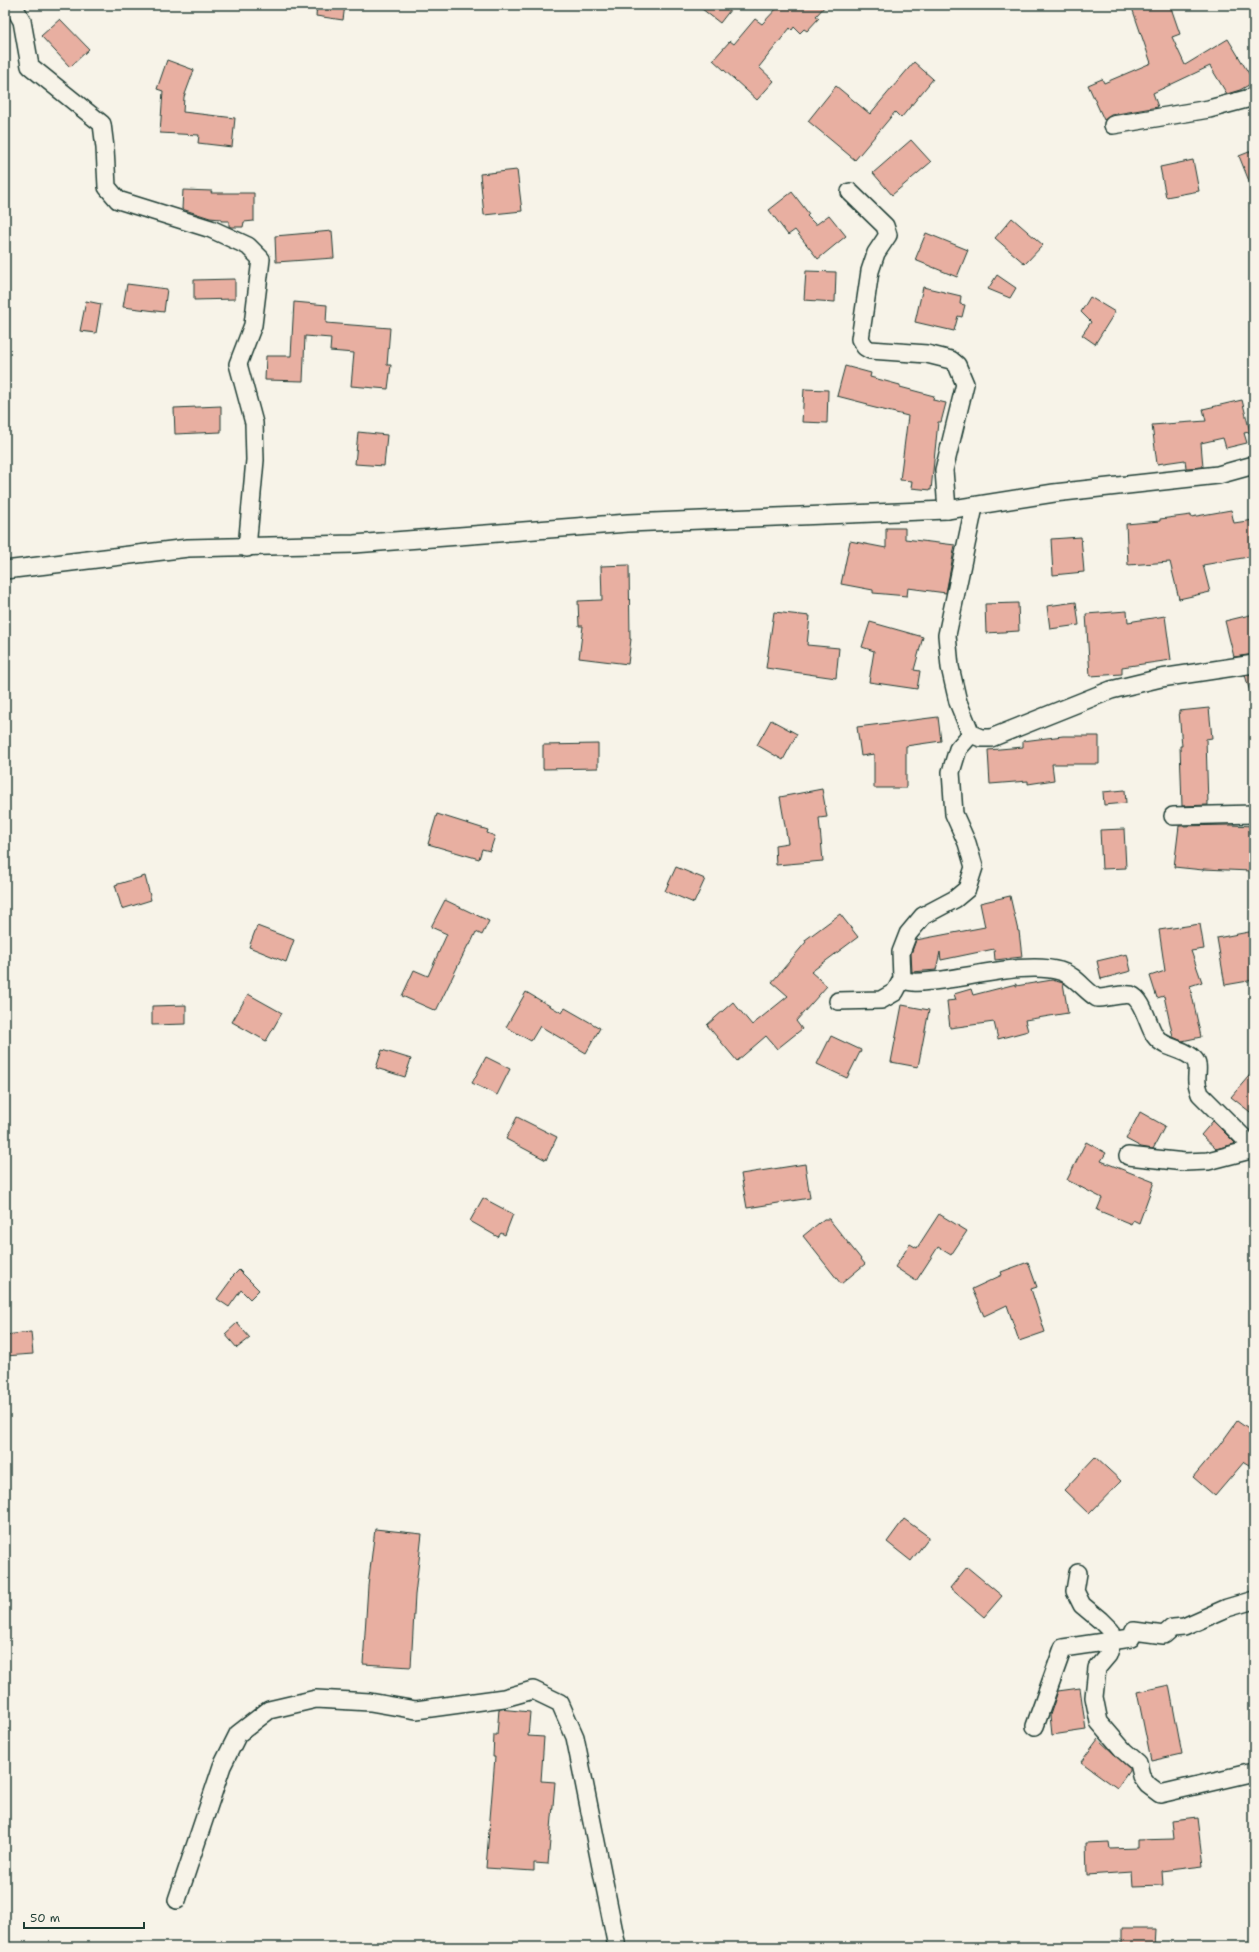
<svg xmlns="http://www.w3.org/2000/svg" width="1259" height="1952" font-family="'Shantell Sans',sans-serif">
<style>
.building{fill:#e8afa1;stroke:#1f3d34}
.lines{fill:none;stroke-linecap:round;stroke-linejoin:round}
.minor-casing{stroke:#1f3d34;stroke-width:20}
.minor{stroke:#f7f3e8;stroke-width:17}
</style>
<rect width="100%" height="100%" fill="#f7f3e8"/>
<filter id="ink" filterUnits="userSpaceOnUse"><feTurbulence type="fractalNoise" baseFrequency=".025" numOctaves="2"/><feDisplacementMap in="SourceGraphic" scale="8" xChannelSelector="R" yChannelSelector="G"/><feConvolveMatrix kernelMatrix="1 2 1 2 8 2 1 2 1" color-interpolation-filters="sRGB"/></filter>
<g filter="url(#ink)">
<g class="building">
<path d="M 317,5 L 345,5 L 343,20 L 316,16 Z"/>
<path d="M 697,5 L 734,5 L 720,23 Z"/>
<path d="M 780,5 L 826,5 L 816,16 L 819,18 L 807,31 L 804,29 L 800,33 L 794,27 L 792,30 L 790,28 L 759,67 L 774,81 L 757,100 L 713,60 L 730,41 L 734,44 L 755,19 L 762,24 Z"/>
<path d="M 1131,5 L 1170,5 L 1180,34 L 1172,37 L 1185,65 L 1228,39 L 1254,82 L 1240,90 L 1227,94 L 1210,66 L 1153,93 L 1158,107 L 1111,115 L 1104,120 L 1088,85 L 1102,79 L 1104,83 L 1151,63 Z"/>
<path d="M 60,19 L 89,49 L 70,67 L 41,36 Z"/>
<path d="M 167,60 L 194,70 L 184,97 L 183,112 L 235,118 L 232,147 L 198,143 L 199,135 L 160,133 L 163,91 L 157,89 Z"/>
<path d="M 914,62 L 933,79 L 901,118 L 895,112 L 855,160 L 808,121 L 836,86 L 870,114 Z"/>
<path d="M 911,140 L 931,162 L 892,195 L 873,173 Z"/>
<path d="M 1254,150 L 1254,191 L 1253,191 L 1239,156 Z"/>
<path d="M 1193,160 L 1199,191 L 1166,197 L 1160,167 Z"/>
<path d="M 517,170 L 522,211 L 484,215 L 480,174 Z"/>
<path d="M 183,190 L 212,191 L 211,193 L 254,193 L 254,221 L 244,222 L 243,227 L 231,227 L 229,226 L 229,221 L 221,221 L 221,219 L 210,218 L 182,209 Z"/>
<path d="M 792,192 L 809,214 L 807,216 L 815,224 L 817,224 L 829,215 L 846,236 L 818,259 L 795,230 L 788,235 L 769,210 Z"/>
<path d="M 1012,218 L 1043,245 L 1025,264 L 995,238 Z"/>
<path d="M 332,231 L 334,258 L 276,262 L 275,236 Z"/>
<path d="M 926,233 L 968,250 L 957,277 L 915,260 Z"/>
<path d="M 806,271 L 836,272 L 835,302 L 804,300 Z"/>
<path d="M 997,275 L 1016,288 L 1010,298 L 988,289 Z"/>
<path d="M 235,279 L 235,299 L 194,300 L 194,280 Z"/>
<path d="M 127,284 L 167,289 L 164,312 L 123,307 Z"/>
<path d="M 923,287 L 961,296 L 960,304 L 965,305 L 962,317 L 958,316 L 954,331 L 915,322 Z"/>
<path d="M 1090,297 L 1115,312 L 1095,344 L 1082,335 L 1091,322 L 1081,312 Z"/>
<path d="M 86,301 L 101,304 L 96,333 L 80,331 Z"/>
<path d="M 294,302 L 327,305 L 326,323 L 390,328 L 387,365 L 391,365 L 388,389 L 351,386 L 354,353 L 330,351 L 331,338 L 305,336 L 303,381 L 265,380 L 266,356 L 291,356 Z"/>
<path d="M 845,366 L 871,373 L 870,377 L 900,385 L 900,387 L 934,396 L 933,400 L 946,403 L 941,422 L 938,422 L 931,490 L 911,488 L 912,481 L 900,480 L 908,416 L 867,406 L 868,404 L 837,396 Z"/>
<path d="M 804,389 L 828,390 L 827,423 L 802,422 Z"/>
<path d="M 1242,400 L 1250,432 L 1244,433 L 1247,443 L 1226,448 L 1223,438 L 1201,443 L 1203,467 L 1186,468 L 1185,460 L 1157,464 L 1152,425 L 1206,421 L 1203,409 Z"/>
<path d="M 221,406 L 221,432 L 175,434 L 174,408 Z"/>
<path d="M 358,432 L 387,435 L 384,466 L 355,464 Z"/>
<path d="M 1231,510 L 1234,523 L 1254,520 L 1254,556 L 1203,565 L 1210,592 L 1179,599 L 1170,562 L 1128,565 L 1126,524 L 1160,521 L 1160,519 L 1191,515 L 1191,517 Z"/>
<path d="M 886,528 L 905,528 L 905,539 L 955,545 L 946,593 L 908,588 L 907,596 L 873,593 L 873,590 L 841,584 L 850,541 L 886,548 Z"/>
<path d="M 1081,537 L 1084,572 L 1053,575 L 1051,539 Z"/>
<path d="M 629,565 L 630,639 L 631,639 L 628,664 L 579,658 L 583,626 L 579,626 L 578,601 L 602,600 L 601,566 Z"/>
<path d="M 1076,602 L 1079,625 L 1050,629 L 1047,606 Z"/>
<path d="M 1018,603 L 1019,631 L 986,633 L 985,604 Z"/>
<path d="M 1127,611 L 1128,622 L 1165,616 L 1171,660 L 1122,667 L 1122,674 L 1090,676 L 1086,614 Z"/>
<path d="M 774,612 L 810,616 L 807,645 L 839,648 L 836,678 L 766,668 Z"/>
<path d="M 1254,614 L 1254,654 L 1234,657 L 1225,621 Z"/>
<path d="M 870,622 L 923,637 L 914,670 L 920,671 L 917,689 L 869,682 L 874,651 L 862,647 Z"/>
<path d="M 1254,674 L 1254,691 L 1250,692 L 1245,675 Z"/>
<path d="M 1209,708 L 1212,738 L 1206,739 L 1208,805 L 1182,806 L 1180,746 L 1182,746 L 1179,711 Z"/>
<path d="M 938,717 L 941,741 L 906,746 L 906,788 L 874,788 L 874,754 L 861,756 L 857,727 Z"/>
<path d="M 771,720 L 797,734 L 783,760 L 757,745 Z"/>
<path d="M 1063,736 L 1099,736 L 1099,764 L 1052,764 L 1054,780 L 1028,784 L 1028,781 L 990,784 L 988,750 L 1023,747 L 1023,741 Z"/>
<path d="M 598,744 L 598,768 L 543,769 L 543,745 Z"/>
<path d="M 822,789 L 827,817 L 819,818 L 823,861 L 776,865 L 775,845 L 788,843 L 780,797 Z"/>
<path d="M 1125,790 L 1126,803 L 1104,805 L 1103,792 Z"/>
<path d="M 437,814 L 488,830 L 487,833 L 495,836 L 490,851 L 482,849 L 479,859 L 428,844 Z"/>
<path d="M 1231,825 L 1254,826 L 1251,871 L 1203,869 L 1203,870 L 1174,867 L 1179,826 Z"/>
<path d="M 1124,829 L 1126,868 L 1102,869 L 1100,830 Z"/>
<path d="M 676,867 L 705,879 L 694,903 L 665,891 Z"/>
<path d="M 145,876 L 151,900 L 122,909 L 115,885 Z"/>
<path d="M 1010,896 L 1018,931 L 1019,931 L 1022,957 L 995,960 L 994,949 L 941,960 L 940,952 L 936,970 L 912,972 L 911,954 L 916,940 L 985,927 L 980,903 Z"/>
<path d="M 445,900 L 489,921 L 482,935 L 476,932 L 470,945 L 468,945 L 436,1011 L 402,996 L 414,970 L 428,976 L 447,934 L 431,927 Z"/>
<path d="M 840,914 L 858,937 L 811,972 L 827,986 L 796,1021 L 802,1029 L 777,1049 L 766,1036 L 737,1061 L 707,1025 L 733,1002 L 752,1025 L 788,996 L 772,982 L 806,942 L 805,940 Z"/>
<path d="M 1200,924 L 1204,949 L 1191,951 L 1202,982 L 1190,986 L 1201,1037 L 1182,1041 L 1173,1037 L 1164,996 L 1157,998 L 1150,976 L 1165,971 L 1159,930 Z"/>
<path d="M 257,926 L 294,940 L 286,962 L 249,947 Z"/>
<path d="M 1254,931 L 1254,980 L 1225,985 L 1217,938 Z"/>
<path d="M 1127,954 L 1131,971 L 1101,979 L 1097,961 Z"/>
<path d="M 1052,980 L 1063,983 L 1068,1013 L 1025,1020 L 1028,1031 L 998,1039 L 994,1022 L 950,1028 L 947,1001 L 956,1000 L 954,994 L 971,989 L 973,995 L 1016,984 L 1016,986 Z"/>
<path d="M 526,992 L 562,1013 L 565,1008 L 600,1028 L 586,1053 L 540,1026 L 531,1041 L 506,1027 Z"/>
<path d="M 248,994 L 282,1013 L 266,1041 L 232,1022 Z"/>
<path d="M 186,1005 L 186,1024 L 152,1025 L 152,1006 Z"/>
<path d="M 902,1005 L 929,1010 L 918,1067 L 891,1062 Z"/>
<path d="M 831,1036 L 861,1050 L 847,1078 L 817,1064 Z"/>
<path d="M 382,1050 L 411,1059 L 405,1077 L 376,1068 Z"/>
<path d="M 486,1057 L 510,1069 L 497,1095 L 472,1083 Z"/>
<path d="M 1254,1070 L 1254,1115 L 1231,1097 Z"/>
<path d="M 1140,1112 L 1165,1126 L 1153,1149 L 1141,1147 L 1126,1139 Z"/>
<path d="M 517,1117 L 557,1137 L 546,1160 L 506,1139 Z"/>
<path d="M 1213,1121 L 1235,1143 L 1234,1144 L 1216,1149 L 1201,1135 Z"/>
<path d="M 1086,1142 L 1106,1153 L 1101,1161 L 1154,1182 L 1139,1223 L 1133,1220 L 1131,1224 L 1097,1210 L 1102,1198 L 1067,1180 Z"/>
<path d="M 805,1164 L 810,1198 L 747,1208 L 741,1174 Z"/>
<path d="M 483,1198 L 513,1214 L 505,1235 L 501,1233 L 498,1237 L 470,1221 Z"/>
<path d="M 939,1214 L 967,1231 L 951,1255 L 938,1247 L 916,1281 L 895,1267 L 910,1244 L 917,1248 Z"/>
<path d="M 824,1219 L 829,1219 L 865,1264 L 841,1284 L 803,1236 Z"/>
<path d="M 1028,1262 L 1037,1287 L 1031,1289 L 1045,1332 L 1019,1341 L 1007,1305 L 984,1316 L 972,1289 L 1002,1275 L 1001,1272 Z"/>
<path d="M 239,1270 L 259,1290 L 250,1299 L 241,1290 L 229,1307 L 217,1299 L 231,1280 L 230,1279 Z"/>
<path d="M 237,1323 L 250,1338 L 237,1348 L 225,1334 Z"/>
<path d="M 31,1332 L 33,1354 L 5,1356 L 5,1335 Z"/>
<path d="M 1237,1421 L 1254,1433 L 1254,1468 L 1244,1462 L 1215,1496 L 1193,1477 L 1219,1446 Z"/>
<path d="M 1095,1457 L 1121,1481 L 1089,1514 L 1064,1490 Z"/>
<path d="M 904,1519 L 929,1537 L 911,1561 L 887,1542 Z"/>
<path d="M 375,1529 L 422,1534 L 415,1595 L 411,1667 L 363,1664 L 368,1586 Z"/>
<path d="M 967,1567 L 1002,1596 L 984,1617 L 950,1588 Z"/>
<path d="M 1169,1685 L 1182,1754 L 1151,1761 L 1137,1692 Z"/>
<path d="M 1080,1688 L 1086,1730 L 1052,1735 L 1050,1715 L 1058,1691 Z"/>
<path d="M 499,1709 L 530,1712 L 528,1736 L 544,1737 L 541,1781 L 555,1782 L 548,1864 L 534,1863 L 534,1871 L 486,1868 L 495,1757 L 493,1757 L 494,1735 L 497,1735 Z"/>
<path d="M 1098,1739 L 1129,1768 L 1129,1771 L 1117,1788 L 1081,1762 Z"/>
<path d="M 1197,1818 L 1203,1866 L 1162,1871 L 1163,1885 L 1133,1886 L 1132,1872 L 1087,1875 L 1086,1843 L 1109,1842 L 1110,1849 L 1137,1848 L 1137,1840 L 1174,1839 L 1172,1821 Z"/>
<path d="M 1121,1929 L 1156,1929 L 1155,1947 L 1121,1947 Z"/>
</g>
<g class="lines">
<g class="minor-casing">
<g id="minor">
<path d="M 13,5 L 22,21 L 30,66 L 102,124 L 105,148 L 107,187 L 118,200 L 211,229 L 248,246 L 261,259 L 253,325 L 238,364 L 254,423 L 255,460 L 247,548"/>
<path d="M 1113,125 L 1209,109 L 1254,97"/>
<path d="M 850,192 L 885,226 L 888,235 L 876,253 L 870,271 L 860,339 L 865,347 L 870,350 L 927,354 L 951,360 L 957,365 L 965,384 L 944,470 L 947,510"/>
<path d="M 974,507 L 947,635 L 950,667 L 958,702 L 971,734 L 981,738 L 991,738 L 1111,690 L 1161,678 L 1254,664"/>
<path d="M 5,570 L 188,548 L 354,544 L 628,523 L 947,510 L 1054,493 L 1218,475 L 1254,465"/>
<path d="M 1173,816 L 1254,814"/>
<path d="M 902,979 C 912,984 922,982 932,981 C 969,978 1027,961 1060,971 C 1075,975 1084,990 1097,998 C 1107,998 1123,993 1131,995 C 1143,999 1148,1026 1155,1036 C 1165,1050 1183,1047 1194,1059 C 1200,1065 1196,1074 1197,1082 C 1197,1086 1199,1090 1200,1094 L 1254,1148"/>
<path d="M 838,1001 L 881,1000 L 895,992 L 902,979 L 901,952 L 908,934 L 923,916 L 955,899 L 967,889 L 974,867 L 967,843 L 954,814 L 951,772 L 958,749 L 971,734"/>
<path d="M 1128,1156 L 1185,1162 L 1208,1161 L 1254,1149"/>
<path d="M 1078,1573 L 1075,1591 L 1082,1605 L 1100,1620 L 1111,1631 L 1113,1640 L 1108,1655 L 1097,1668 L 1094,1697 L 1099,1722 L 1124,1751 L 1138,1763 L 1141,1776 L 1148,1785 L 1160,1794 L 1254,1772"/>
<path d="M 1035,1726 L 1063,1648 L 1131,1638 L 1134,1631 L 1164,1635 L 1172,1628 L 1184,1627 L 1227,1608 L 1254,1600"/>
<path d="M 177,1900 L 222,1766 L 238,1734 L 269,1710 L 316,1699 L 370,1702 L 416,1710 L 504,1698 L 533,1690 L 560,1703 L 575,1737 L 617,1947"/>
</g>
</g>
<use href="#minor" class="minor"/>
</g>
</g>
<rect width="1259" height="1952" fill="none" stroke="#f7f3e8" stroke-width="20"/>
<rect x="10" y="10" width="1239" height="1932" fill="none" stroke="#1f3d34" stroke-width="1.5" filter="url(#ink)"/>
<path d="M24 1922v6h120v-6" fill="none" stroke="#1f3d34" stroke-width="2"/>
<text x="30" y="1922" font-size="12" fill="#1f3d34" stroke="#f7f3e8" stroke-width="3" paint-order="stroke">50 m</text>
</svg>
